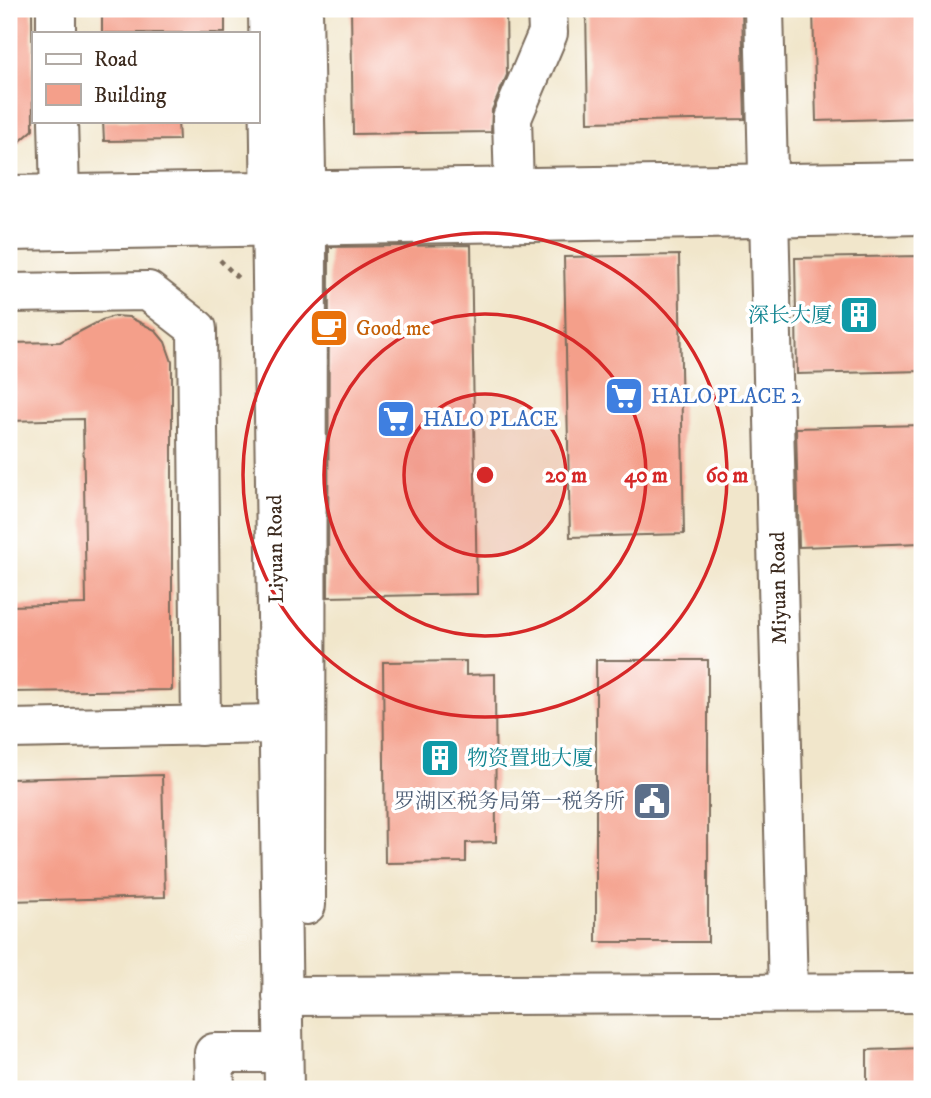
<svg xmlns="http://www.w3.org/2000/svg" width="931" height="1098" font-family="'IM FELL DW Pica','Noto Serif SC',serif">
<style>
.building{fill:#f49f8a}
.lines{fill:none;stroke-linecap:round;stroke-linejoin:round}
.minor-casing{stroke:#7b6c5b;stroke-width:42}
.path{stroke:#7b6c5b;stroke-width:4.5;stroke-dasharray:5 5;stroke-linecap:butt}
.minor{stroke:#fff;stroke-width:38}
.ring{fill:none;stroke:#d62828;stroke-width:3.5}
.labels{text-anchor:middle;stroke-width:7;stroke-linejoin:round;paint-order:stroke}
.culture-label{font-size:21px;fill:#0d838f;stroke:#fff;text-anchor:end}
.food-label{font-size:21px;fill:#c56008;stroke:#fff;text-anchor:start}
.shop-label{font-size:21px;fill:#366cbe;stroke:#fff;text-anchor:start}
.street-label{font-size:21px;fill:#3b2a1e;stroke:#fff}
.service-label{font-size:21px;fill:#4e5e75;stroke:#fff;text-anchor:end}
.centre{fill:#d62828;stroke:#fff;stroke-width:3.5}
.ring-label{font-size:21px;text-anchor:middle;font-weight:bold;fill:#d62828;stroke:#fff;stroke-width:7;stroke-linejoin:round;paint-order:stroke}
</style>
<rect width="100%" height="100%" fill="#fff"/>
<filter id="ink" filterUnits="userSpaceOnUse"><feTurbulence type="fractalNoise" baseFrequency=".0143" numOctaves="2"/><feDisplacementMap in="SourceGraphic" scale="14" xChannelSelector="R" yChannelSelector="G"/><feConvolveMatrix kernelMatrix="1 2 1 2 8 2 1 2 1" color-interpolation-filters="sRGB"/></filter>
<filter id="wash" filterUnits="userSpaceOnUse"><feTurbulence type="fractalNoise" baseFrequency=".00686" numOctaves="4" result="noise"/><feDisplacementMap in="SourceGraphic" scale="28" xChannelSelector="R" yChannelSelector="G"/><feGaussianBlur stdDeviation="1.57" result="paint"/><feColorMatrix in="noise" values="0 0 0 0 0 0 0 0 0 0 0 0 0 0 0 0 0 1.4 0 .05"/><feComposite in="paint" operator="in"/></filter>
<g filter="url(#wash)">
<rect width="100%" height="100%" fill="#f1e6cb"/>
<g id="blocks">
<g class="building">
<path d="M 9,9 L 32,9 L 33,130 L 9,151 Z"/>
<rect x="102" y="9" width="123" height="24"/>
<path d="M 351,9 L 506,9 L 507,75 L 492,110 L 491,132 L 353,134 Z"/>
<path d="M 586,9 L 742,9 L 745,119 L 588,122 Z"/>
<path d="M 813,9 L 922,9 L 922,118 L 816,121 Z"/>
<path d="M 103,121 L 178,121 L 179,140 L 104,141 Z"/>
<path d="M 471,245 L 477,594 L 328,597 L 329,247 Z"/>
<path d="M 679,255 L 684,534 L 570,537 L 564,257 Z"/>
<path d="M 922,256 L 922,371 L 797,374 L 795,258 Z"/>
<path d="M 114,316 L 129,317 L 155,330 L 165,342 L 172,362 L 172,690 L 9,692 L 9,606 L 86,604 L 83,419 L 9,421 L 9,343 L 60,342 L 102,320 Z"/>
<path d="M 922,425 L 922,543 L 799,547 L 796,428 Z"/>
<rect x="596" y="660" width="112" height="282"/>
<path d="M 466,661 L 466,675 L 495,674 L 496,842 L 466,843 L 466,862 L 385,863 L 383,662 Z"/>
<path d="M 162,775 L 165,897 L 9,901 L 9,779 Z"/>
<path d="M 922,1048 L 922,1089 L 867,1089 L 867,1050 Z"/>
</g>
</g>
</g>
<g filter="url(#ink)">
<use href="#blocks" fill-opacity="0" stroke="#7b6c5b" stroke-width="2"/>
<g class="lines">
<g class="minor-casing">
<g id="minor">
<path d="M 56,9 L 56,33"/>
<path d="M 268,9 L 284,1089"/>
<path d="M 303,9 L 307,227 L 306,905"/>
<path d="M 764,9 L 788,992"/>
<path d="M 58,121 L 60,194"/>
<path d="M 514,188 L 512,118 L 548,33 L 547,9"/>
<path d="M 9,195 L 922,181"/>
<path d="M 9,231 L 922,215"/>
<path d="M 9,293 L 148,291 L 197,329 L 201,726"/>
<path d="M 9,729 L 277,724"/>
<path d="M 282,996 L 922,993"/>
<path d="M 215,1089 L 214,1053 L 283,1053"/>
</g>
</g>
<path class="path" d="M 220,260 L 238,278"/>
<use href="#minor" class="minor"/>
</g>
</g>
<circle cx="485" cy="475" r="81" fill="#d62828" fill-opacity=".12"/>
<g class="ring">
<circle cx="485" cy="475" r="81"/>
<circle cx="485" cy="475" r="161"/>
<circle cx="485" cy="475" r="242"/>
</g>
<defs>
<g id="building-square" transform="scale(2.0125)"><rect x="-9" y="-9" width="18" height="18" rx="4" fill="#0f9aa8" stroke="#fff"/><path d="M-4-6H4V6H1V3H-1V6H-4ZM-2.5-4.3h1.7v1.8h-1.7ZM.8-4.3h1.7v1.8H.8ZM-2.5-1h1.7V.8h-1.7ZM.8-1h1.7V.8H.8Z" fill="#fff"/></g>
<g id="cafe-square" transform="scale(2.0125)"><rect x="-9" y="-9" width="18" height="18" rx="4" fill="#e8710a" stroke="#fff"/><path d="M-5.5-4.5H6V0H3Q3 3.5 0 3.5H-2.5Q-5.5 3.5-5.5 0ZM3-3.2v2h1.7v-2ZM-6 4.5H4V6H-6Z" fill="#fff"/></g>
<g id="supermarket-square" transform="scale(2.0125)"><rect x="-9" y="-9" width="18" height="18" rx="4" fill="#3f7fe0" stroke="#fff"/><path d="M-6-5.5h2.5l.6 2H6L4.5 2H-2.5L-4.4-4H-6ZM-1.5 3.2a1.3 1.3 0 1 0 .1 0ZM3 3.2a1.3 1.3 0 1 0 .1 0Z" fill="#fff"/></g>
<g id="civic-square" transform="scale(2.0125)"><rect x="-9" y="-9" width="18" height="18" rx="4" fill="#5c6f8a" stroke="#fff"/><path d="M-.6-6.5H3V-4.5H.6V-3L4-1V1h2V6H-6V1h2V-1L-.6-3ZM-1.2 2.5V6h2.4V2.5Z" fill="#fff"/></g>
</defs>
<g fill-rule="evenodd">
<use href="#building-square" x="859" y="315"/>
<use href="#cafe-square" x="329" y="328"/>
<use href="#supermarket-square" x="624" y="396"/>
<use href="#supermarket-square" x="396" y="419"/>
<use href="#building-square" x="440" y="758"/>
<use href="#civic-square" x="652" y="801"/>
</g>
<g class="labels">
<g class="culture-label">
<text x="832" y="322">深长大厦</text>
<text x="467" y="765" text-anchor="start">物资置地大厦</text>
</g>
<g class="food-label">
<text x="356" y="335">Good me</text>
</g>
<g class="shop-label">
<text x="651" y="403">HALO PLACE 2</text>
<text x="423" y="426">HALO PLACE</text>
</g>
<g class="street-label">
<text transform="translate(275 549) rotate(-91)" y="7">Liyuan Road</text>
<text transform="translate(778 588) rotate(-91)" y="7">Miyuan Road</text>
</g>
<g class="service-label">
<text x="625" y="808">罗湖区税务局第一税务所</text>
</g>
</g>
<circle cx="485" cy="475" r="10" class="centre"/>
<g class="ring-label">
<text x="566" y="482">20 m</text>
<text x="646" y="482">40 m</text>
<text x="727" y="482">60 m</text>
</g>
<rect width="931" height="1098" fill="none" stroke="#fff" stroke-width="35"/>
<rect x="32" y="32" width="228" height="91" fill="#ffffff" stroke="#b1aaa5" stroke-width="2"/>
<rect x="46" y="54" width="35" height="10" fill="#ffffff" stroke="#b1aaa5" stroke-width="2"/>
<text x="94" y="66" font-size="21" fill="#3b2a1e">Road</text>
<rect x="46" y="84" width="35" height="21" fill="#f49f8a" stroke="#b1aaa5" stroke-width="2"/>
<text x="94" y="102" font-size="21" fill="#3b2a1e">Building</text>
</svg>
